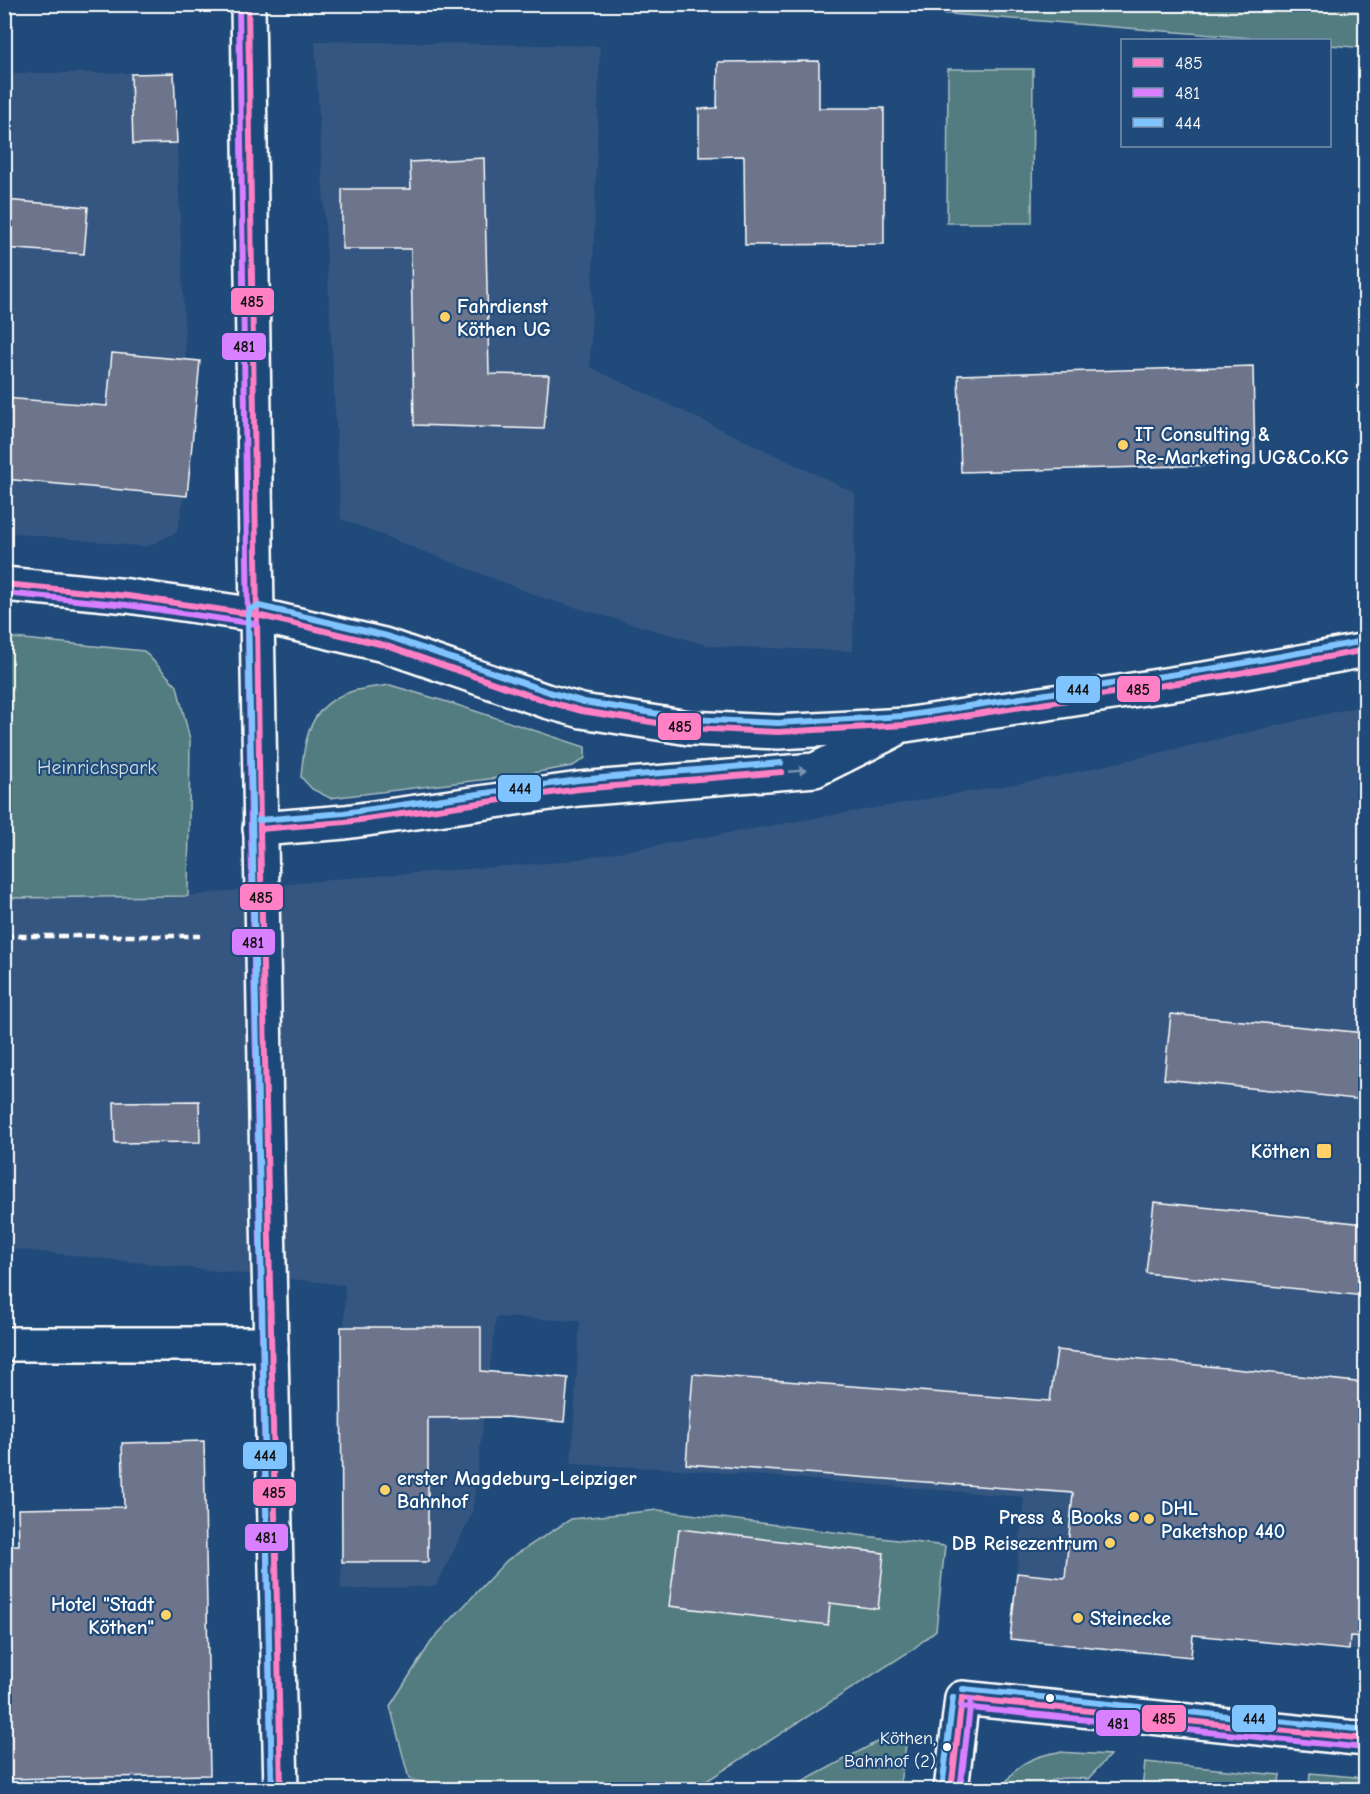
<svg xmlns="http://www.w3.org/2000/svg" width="1370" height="1794" font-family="'Comic Neue',sans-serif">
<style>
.built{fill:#365780}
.green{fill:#537b81;stroke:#a9bdc0;stroke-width:1.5}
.building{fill:#6d758d;stroke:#fff;stroke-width:1.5}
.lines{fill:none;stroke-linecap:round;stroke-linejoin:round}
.minor-casing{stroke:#fff;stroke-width:38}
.major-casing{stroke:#fff;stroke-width:38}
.minor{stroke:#1f4a7a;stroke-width:33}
.major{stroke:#1f4a7a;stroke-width:33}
.rail{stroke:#fff;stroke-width:4.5;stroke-dasharray:9 4.5;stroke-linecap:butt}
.bus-1-casing{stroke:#1f4a7a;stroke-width:10}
.bus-2-casing{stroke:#1f4a7a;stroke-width:10}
.bus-3-casing{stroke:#1f4a7a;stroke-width:10}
.bus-1{stroke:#ff80c5;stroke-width:6}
.bus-2{stroke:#d880ff;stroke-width:6}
.bus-3{stroke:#80c4ff;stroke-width:6}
.oneway{fill:#7992af}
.poi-dot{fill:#ffd166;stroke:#1f4a7a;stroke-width:2}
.bus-dot{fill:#fff;stroke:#1f4a7a;stroke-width:2}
.labels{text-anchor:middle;stroke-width:4.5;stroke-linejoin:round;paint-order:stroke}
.bus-label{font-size:18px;fill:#fff;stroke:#1f4a7a;text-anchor:end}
.poi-label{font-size:20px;font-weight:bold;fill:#fff;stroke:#1f4a7a;text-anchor:start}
.park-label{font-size:20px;fill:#d4dee0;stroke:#1f4a7a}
.line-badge{stroke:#1f4a7a;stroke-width:2}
.pale-badge-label{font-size:16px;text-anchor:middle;font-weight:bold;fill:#111}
</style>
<rect width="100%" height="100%" fill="#1f4a7a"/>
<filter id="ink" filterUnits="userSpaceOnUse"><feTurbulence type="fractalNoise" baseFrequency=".0167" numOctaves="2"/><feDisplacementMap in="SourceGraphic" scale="12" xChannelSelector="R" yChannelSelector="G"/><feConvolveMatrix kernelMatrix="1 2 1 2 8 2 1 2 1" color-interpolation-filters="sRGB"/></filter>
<g filter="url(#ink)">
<g class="built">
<path d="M 315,41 L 600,46 L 590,367 L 855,493 L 853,651 L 710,646 L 543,598 L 341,519 Z"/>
<path d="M 5,73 L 174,73 L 190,467 L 177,532 L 146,547 L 5,532 Z"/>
<path d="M 1365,705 L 1365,1651 L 1194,1635 L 1191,1657 L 1010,1639 L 1024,1497 L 680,1469 L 571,1464 L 580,1321 L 496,1317 L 472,1514 L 436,1586 L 341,1590 L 345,1285 L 5,1248 L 4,898 L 188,896 L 335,879 L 560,862 L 1055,777 Z"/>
</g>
<g class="green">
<path d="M 839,5 L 1365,5 L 1365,48 L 1330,45 L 1330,40 L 1276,40 Z"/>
<path d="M 948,69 L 1033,69 L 1032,223 L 947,223 Z"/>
<path d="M 4,637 L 144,651 L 177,686 L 190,740 L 188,896 L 5,898 Z"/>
<path d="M 390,685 L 454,704 L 585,747 L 585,758 L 573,766 L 514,776 L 330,798 L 312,789 L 301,777 C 304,739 309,704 353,691 C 364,688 378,687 390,685 Z"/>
<path d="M 658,1510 L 945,1546 L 936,1630 L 912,1650 L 694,1789 L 453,1790 L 409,1779 L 390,1706 L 433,1639 L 507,1560 L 571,1519 Z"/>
<path d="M 895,1735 L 905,1739 L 906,1745 L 899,1789 L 789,1789 L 888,1736 Z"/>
<path d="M 1058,1752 L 1110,1755 L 1088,1779 C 1069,1778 1053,1775 1038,1789 L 1003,1789 C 1012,1765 1034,1756 1058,1752 Z"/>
<path d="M 1145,1762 L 1280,1775 L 1278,1789 L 1142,1789 Z"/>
<path d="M 1310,1773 L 1355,1777 L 1365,1782 L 1365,1789 L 1318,1789 L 1309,1786 Z"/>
</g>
<g class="building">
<path d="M 819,61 L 819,108 L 884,108 L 884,244 L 745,245 L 744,156 L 699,157 L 699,109 L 717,108 L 718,62 Z"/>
<path d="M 174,73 L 177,143 L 133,144 L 131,74 Z"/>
<path d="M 484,158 L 489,374 L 549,375 L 544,429 L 414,425 L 411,249 L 342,249 L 342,189 L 411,189 L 410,162 Z"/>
<path d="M 4,200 L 88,207 L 84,254 L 4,248 Z"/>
<path d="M 112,353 L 200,361 L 187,496 L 4,479 L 4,398 L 107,406 Z"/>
<path d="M 1253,366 L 1255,464 L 961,472 L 958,375 Z"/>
<path d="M 1171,1014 L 1365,1033 L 1365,1100 L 1164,1079 Z"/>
<path d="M 199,1101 L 200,1142 L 115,1143 L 114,1102 Z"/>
<path d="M 1154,1202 L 1365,1224 L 1365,1296 L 1146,1273 Z"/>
<path d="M 341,1327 L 481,1327 L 481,1371 L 568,1378 L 564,1422 L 506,1417 L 428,1418 L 428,1562 L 342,1562 Z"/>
<path d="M 1057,1350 L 1365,1383 L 1365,1409 L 1360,1461 L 1365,1462 L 1365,1637 L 1350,1636 L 1349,1650 L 1193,1635 L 1191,1657 L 1010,1639 L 1017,1573 L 1065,1578 L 1073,1493 L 686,1464 L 693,1374 L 1050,1401 Z"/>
<path d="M 204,1441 L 210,1775 L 4,1779 L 4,1545 L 19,1545 L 18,1509 L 124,1507 L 122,1443 Z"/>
<path d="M 679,1529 L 884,1553 L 878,1609 L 830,1603 L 828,1625 L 669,1606 Z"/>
</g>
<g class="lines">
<g class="minor-casing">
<g id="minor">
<path d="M 257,615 L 267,1174 L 281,1790"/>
<path d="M 4,1344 L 271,1344"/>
<path d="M 951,1790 L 962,1698 L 1366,1739"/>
</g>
</g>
<g class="major-casing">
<g id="major">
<path d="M 248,4 L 257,615"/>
<path d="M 4,584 L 128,596 L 257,615 L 384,645 L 546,701 L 582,711 L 689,728 L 778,732 L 905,725 L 1223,676 L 1366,650"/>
<path d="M 260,829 L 345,822 L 579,789 L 815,770 L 891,732"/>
</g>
</g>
<use href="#minor" class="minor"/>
<use href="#major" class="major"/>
<path class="rail" d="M 4,936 L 200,936"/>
<g class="bus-1-casing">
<g id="bus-1">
<path d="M 248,4 L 260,829 L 281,1790"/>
<path d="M 4,584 L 128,596 L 257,615 L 384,645 L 546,701 L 582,711 L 689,728 L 778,732 L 905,725 L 1223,676 L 1366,650"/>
<path d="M 260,829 L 345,822 L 579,789 L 782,772"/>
<path d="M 962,1698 L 1366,1739"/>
<path d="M 951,1790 L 962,1698"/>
</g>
</g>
<g class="bus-2-casing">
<g id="bus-2">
<path d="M 239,4 L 251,829 L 272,1790"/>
<path d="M 4,593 L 127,605 L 256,624"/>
<path d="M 961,1707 L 1365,1748"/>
<path d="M 960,1790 L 971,1699"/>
</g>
</g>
<g class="bus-3-casing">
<g id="bus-3">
<path d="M 259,820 L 344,813 L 578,780 L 781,763"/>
<path d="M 963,1689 L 1366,1730"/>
<path d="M 942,1789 L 953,1697"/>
<path d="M 272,1790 L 248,615 L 250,609 L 259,606 L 387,636 L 549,692 L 584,702 L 690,719 L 778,723 L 904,716 L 1222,667 L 1364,641"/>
</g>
</g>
<use href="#bus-1" class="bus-1"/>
<use href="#bus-2" class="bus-2"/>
<use href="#bus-3" class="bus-3"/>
</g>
<defs><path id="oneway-solid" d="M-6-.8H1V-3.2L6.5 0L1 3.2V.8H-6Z" transform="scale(1.5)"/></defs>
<use class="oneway" href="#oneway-solid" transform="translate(798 771) rotate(-5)"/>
</g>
<g class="poi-dot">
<circle cx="445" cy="317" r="6"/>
<circle cx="1123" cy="445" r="6"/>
<rect x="1316" y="1143" width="16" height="16" rx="3"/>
<circle cx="385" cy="1490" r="6"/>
<circle cx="1134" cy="1517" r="6"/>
<circle cx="1149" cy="1519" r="6"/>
<circle cx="1110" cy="1543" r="6"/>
<circle cx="166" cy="1615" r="6"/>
<circle cx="1078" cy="1618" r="6"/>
</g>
<g class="bus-dot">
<circle cx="1050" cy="1698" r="5"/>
<circle cx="947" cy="1747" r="5"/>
</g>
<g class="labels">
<g class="bus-label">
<text x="936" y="1744">Köthen,<tspan x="936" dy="23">Bahnhof (2)</tspan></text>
</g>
<g class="poi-label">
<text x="457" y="313">Fahrdienst<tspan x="457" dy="23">Köthen UG</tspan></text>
<text x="1135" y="441">IT Consulting &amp;<tspan x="1135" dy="23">Re-Marketing UG&amp;Co.KG</tspan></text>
<text x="1310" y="1158" text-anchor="end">Köthen</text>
<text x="397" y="1485">erster Magdeburg-Leipziger<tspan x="397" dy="23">Bahnhof</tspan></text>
<text x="1161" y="1515">DHL<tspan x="1161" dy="23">Paketshop 440</tspan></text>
<text x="1122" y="1524" text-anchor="end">Press &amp; Books</text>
<text x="1098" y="1550" text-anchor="end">DB Reisezentrum</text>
<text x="154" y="1611" text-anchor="end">Hotel "Stadt<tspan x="154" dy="23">Köthen"</tspan></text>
<text x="1090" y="1625">Steinecke</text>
</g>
<g class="park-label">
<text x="97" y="774">Heinrichspark</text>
</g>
</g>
<g class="line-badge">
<rect x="230" y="287" width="45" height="29" rx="6" fill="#ff80c5"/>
<rect x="221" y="332" width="46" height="29" rx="6" fill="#d880ff"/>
<rect x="1116" y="675" width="45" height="28" rx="6" fill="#ff80c5"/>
<rect x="1055" y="675" width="46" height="29" rx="6" fill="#80c4ff"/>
<rect x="657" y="712" width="45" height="29" rx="6" fill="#ff80c5"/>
<rect x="497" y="774" width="45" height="29" rx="6" fill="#80c4ff"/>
<rect x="239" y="883" width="45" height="28" rx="6" fill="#ff80c5"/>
<rect x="231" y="928" width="45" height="28" rx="6" fill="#d880ff"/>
<rect x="242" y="1441" width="46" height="29" rx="6" fill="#80c4ff"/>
<rect x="252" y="1478" width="45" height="29" rx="6" fill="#ff80c5"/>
<rect x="244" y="1523" width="45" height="29" rx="6" fill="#d880ff"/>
<rect x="1141" y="1704" width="46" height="29" rx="6" fill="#ff80c5"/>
<rect x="1231" y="1704" width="46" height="29" rx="6" fill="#80c4ff"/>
<rect x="1095" y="1709" width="46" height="28" rx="6" fill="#d880ff"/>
</g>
<g class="pale-badge-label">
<text x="252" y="307">485</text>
<text x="244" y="352">481</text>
<text x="1138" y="695">485</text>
<text x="1078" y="695">444</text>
<text x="680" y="732">485</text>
<text x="520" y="794">444</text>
<text x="261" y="903">485</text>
<text x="253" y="948">481</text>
<text x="265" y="1461">444</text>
<text x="274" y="1498">485</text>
<text x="266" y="1543">481</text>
<text x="1164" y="1724">485</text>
<text x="1254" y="1724">444</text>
<text x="1118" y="1729">481</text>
</g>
<rect width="1370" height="1794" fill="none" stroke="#1f4a7a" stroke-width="24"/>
<rect x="12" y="12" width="1346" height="1770" fill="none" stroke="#fff" stroke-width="2" filter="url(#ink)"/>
<rect x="1121" y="39" width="210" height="108" fill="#1f4a7a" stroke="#7992af" stroke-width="1.5"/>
<rect x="1133" y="58" width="30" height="9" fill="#ff80c5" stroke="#7992af" stroke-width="1.5"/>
<text x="1175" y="69" font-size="18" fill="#ffffff">485</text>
<rect x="1133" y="88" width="30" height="9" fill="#d880ff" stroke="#7992af" stroke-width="1.5"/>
<text x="1175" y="99" font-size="18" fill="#ffffff">481</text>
<rect x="1133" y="118" width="30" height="9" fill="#80c4ff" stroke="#7992af" stroke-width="1.5"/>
<text x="1175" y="129" font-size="18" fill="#ffffff">444</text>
</svg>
